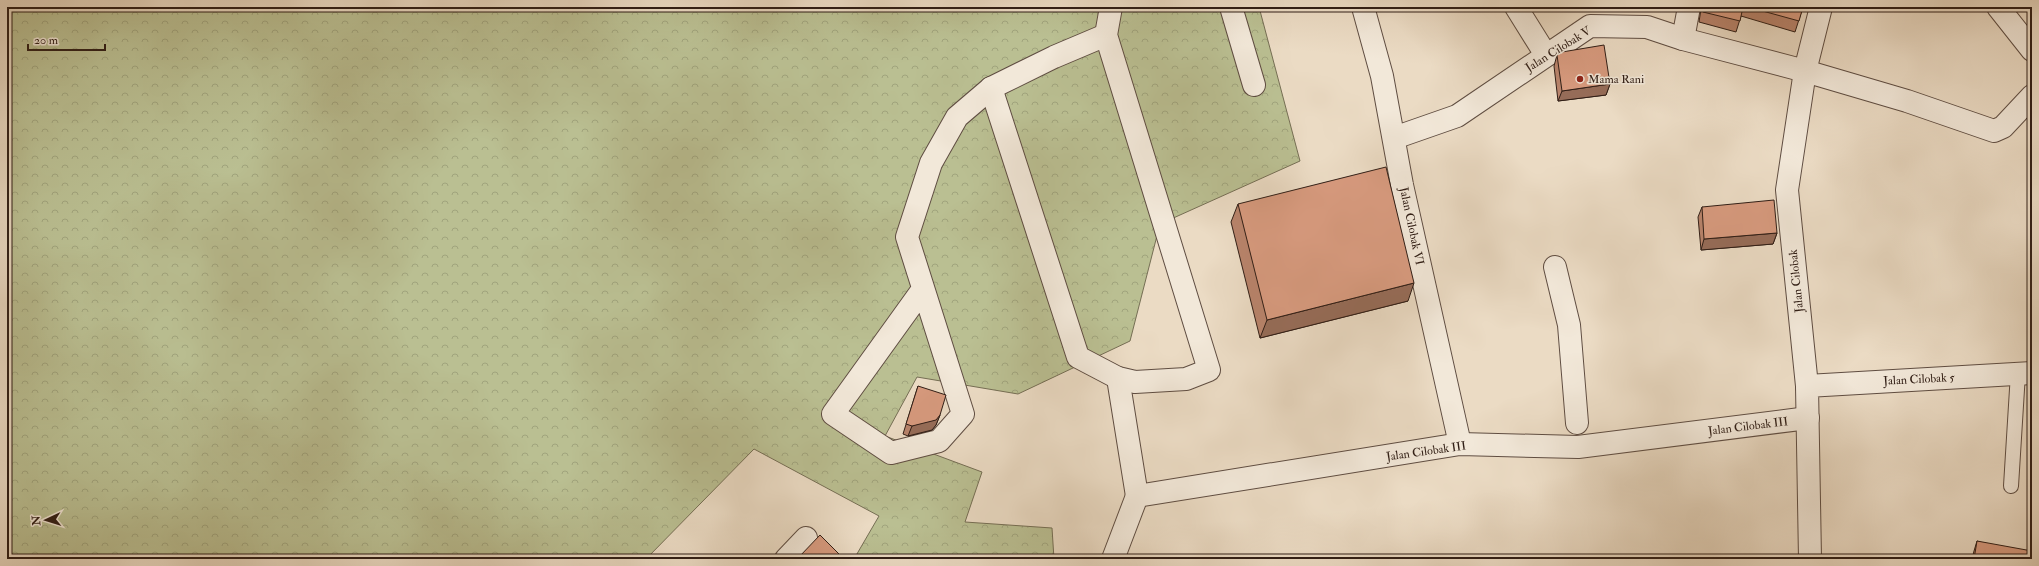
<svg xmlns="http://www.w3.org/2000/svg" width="2039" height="566" font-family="'IM FELL Double Pica',serif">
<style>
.forest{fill:url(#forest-crowns);stroke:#756e54}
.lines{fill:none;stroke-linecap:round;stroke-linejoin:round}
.service-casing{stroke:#5f4d42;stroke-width:16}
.minor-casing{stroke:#5f4d42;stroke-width:24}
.tertiary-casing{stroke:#5f4d42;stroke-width:24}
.service{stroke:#f2e8d9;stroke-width:14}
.minor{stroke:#f2e8d9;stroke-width:22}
.tertiary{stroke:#f2e8d9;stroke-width:22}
.wall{fill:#b9846c;stroke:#301e16}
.shaded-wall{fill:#966c58;stroke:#301e16}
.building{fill:#d79a7e;stroke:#301e16}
.poi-dot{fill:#8f2418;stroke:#f2e8d9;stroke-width:1.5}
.labels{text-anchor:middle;stroke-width:3;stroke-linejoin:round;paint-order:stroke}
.street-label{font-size:12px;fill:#301e16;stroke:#f2e8d9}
.poi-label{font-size:12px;fill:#301e16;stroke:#f2e8d9;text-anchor:start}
</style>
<defs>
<pattern id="forest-crowns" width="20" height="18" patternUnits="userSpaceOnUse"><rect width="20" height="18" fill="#babf92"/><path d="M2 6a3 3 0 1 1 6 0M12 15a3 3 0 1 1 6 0" fill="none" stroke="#a0a47d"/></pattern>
</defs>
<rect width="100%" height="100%" fill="#ebdbc4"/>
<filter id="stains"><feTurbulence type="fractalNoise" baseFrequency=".005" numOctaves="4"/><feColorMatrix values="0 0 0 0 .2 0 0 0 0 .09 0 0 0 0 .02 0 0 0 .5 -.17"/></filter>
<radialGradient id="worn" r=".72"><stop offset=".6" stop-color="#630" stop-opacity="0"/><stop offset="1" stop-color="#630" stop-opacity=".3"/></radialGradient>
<path class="forest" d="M 7,7 L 1259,7 L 1300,161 L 1160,224 L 1130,341 L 1018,394 L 917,377 L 885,436 L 982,472 L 965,522 L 1052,528 L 1054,559 L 854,559 L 879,516 L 754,449 L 646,559 L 7,559 Z"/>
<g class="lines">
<g class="service-casing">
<path id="service" d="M 2011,486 L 2018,373"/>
</g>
<g class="minor-casing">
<g id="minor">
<path d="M 1231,7 L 1254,85"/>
<path d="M 1363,7 L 1382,76 L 1402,185 L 1460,444"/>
<path d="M 1516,7 L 1546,55"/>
<path d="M 1998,7 L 2032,50"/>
<path d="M 1683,39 L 1689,7"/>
<path d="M 991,88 L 1078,357 L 1118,378 L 1135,382 L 1186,379 L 1209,370 L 1106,35 L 1111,7"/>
<path d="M 1394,138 L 1457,116 L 1590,26 L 1647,27 L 1683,39 L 1805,71 L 1907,101 L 1994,131 L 2003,127 L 2032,96"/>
<path d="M 1555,267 L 1569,325 L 1577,423"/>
<path d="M 923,289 L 833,414 L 891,453 L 939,441 L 963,414 L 907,237 L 931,163 L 957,117 L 991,88 L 1054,57 L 1106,35"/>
<path d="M 1118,378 L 1137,496"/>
<path d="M 1807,386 L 1787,190 L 1805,71 L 1821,7"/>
<path d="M 1137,496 L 1460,444 L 1578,447 L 1808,418"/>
<path d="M 786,559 L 806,538"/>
<path d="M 1113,559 L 1137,496"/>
</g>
</g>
<g class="tertiary-casing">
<path id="tertiary" d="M 1810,559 L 1807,386 L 2032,373"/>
</g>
<use href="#service" class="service"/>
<use href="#minor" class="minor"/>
<use href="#tertiary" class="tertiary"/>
</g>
<g class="wall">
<path d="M 1701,7 L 1803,7 L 1795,32 L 1741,16 L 1736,32 L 1699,22 L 1701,9 Z"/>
<path d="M 1557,55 L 1610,84 L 1606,95 L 1558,101 L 1554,66 Z"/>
<path d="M 2032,108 L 2032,122 L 2027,119 Z"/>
<path d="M 1238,204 L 1408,301 L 1260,338 L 1231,222 Z"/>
<path d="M 1702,207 L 1777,233 L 1773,244 L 1701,250 L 1698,217 Z"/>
<path d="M 918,386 L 940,415 L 936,425 L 932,430 L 908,436 L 903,434 Z"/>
<path d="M 1977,541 L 2032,559 L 1972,559 L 1974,551 Z"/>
</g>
<g class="shaded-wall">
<path d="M 1610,84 L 1606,95 L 1558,101 L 1562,91 Z"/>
<path d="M 1777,233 L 1773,244 L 1701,250 L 1704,239 Z"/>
<path d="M 1414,283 L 1408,301 L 1260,338 L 1267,320 Z"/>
<path d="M 940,415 L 936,425 L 932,430 L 908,436 L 912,426 Z"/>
</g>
<g class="building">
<path d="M 1704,7 L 1743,7 L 1740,21 L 1703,12 Z"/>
<path d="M 1748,7 L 1803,7 L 1799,21 Z"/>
<path d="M 1604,45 L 1610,84 L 1562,91 L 1557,55 L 1562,52 Z"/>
<path d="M 1386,167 L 1414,283 L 1267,320 L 1238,204 Z"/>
<path d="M 1774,200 L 1777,233 L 1704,239 L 1702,207 Z"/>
<path d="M 918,386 L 946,395 L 940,415 L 936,420 L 912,426 L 906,424 Z"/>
<path d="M 820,535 L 844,559 L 795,559 L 799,557 Z"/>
<path d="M 1977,541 L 2032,551 L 2032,559 L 1974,559 Z"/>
</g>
<circle class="poi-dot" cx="1580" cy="79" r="4"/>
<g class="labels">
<g class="street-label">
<text transform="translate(1558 49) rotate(-32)" y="4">Jalan Cilobak V</text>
<text transform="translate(1412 226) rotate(78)" y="4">Jalan Cilobak VI</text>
<text transform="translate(1796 281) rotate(-96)" y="4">Jalan Cilobak</text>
<text transform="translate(1919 379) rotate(-3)" y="4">Jalan Cilobak 5</text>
<text transform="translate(1748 426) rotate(-7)" y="4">Jalan Cilobak III</text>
<text transform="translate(1426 451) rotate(-8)" y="4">Jalan Cilobak III</text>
</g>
<g class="poi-label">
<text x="1588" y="83">Mama Rani</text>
</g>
</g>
<rect width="2039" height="566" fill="none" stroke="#ebdbc4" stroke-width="24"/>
<rect x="8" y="8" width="2023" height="550" fill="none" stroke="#301e16" stroke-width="2"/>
<rect x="12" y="12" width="2015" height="542" fill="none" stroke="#301e16"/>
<g transform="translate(46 520) rotate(266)" stroke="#f2e8d9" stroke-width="3" paint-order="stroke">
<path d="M0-3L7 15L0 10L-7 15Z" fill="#301e16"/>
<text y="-6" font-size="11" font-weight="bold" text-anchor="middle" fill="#301e16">N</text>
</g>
<path d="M28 44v6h77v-6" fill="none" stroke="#301e16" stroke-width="2"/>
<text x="34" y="44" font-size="12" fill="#301e16" stroke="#f2e8d9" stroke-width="3" paint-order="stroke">20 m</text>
<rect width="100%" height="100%" filter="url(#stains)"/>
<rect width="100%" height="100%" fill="url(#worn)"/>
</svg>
